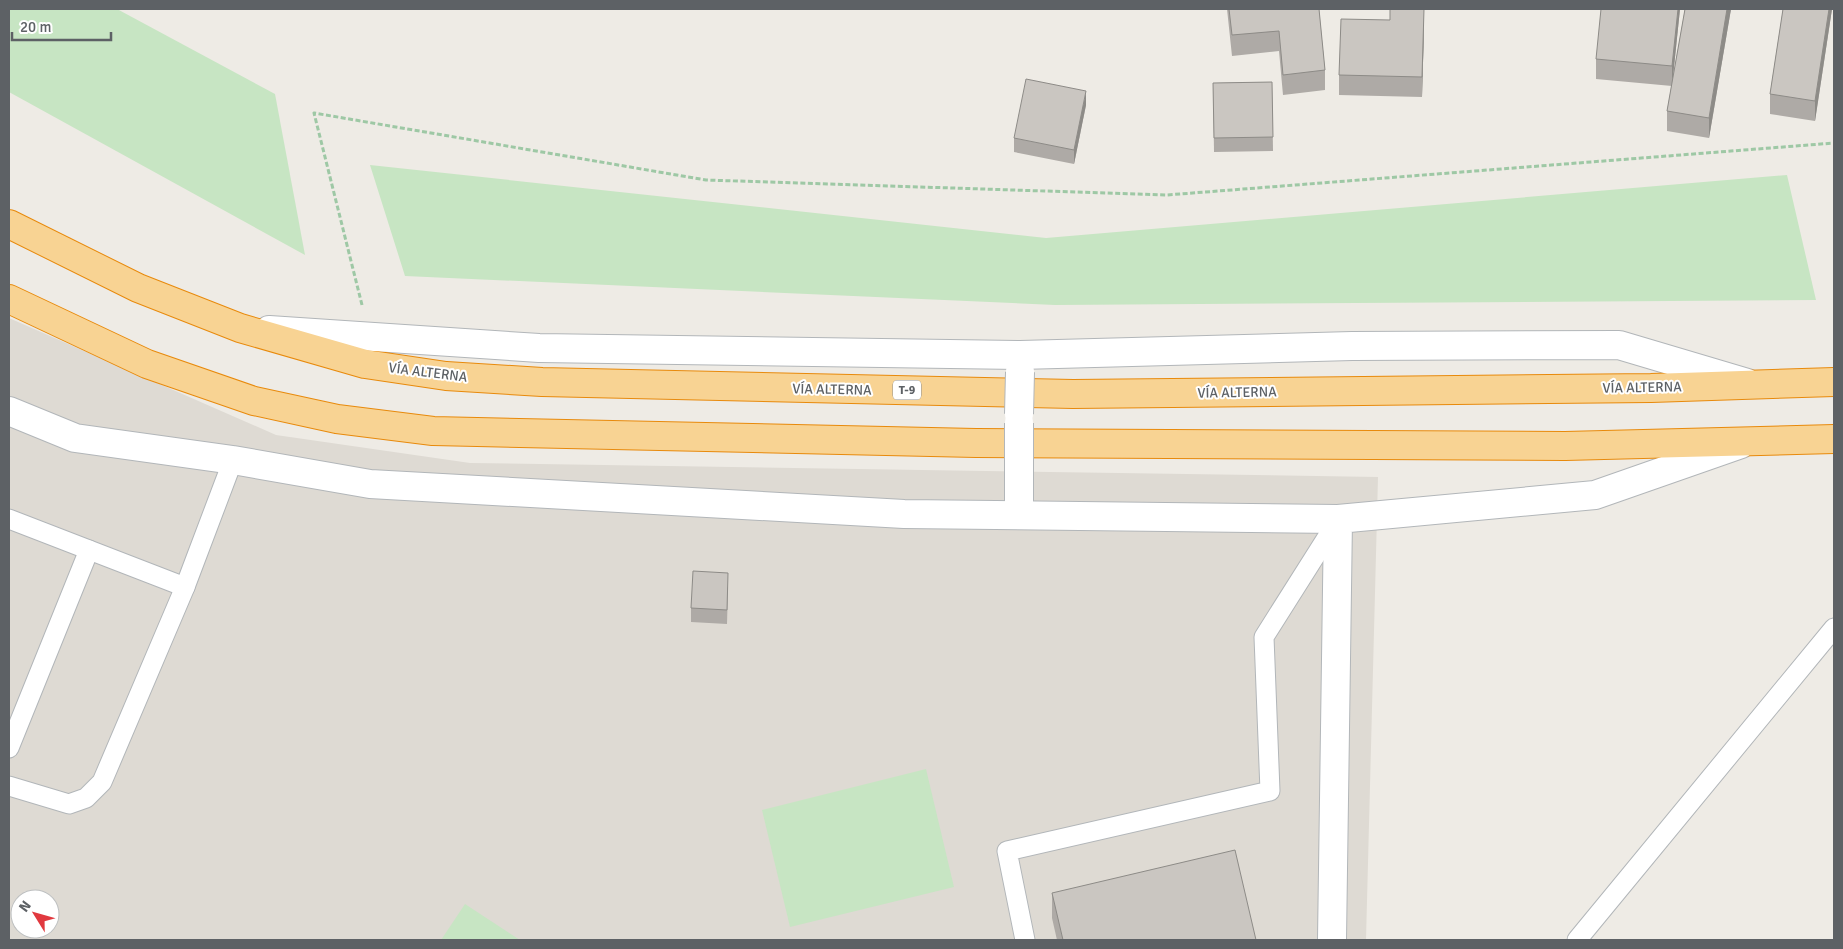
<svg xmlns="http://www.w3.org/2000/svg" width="1843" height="949" font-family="Signika,sans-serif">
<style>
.education{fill:#dedad3;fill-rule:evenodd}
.green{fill:#c7e5c3}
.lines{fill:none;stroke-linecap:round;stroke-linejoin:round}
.lane-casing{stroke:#b2b6b9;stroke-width:21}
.street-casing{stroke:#b2b6b9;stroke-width:30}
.highway-casing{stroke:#e88a0c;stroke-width:30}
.path{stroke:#9ec8a5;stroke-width:3;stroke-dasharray:5 2.5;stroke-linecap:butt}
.lane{stroke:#fff;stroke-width:19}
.street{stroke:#fff;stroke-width:28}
.highway{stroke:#f8d393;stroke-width:28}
.street-bridge-casing{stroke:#b2b6b9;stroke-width:30;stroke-linecap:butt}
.street-bridge{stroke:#fff;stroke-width:28}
.wall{fill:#aeaaa6}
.shaded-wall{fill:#8d8b87}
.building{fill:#cac6c1;stroke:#8d8b87}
.labels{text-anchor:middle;stroke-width:4;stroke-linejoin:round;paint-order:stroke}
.shield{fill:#fff;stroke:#8e9093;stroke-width:1}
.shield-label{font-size:12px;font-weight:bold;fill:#5d6165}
.street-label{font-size:14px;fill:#5d6165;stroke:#fff}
</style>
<rect width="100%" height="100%" fill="#eeebe5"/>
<path class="education" d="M 9,318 L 276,435 L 470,463 L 1378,477 L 1366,940 L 9,940 ZM 20,899 L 50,899 L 50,929 L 20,929 Z"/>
<g class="green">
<path d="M 9,9 L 117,9 L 275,94 L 305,255 L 9,92 Z"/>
<path d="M 370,165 L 1046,238 L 1787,175 L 1816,300 L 1055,305 L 405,276 Z"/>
<path d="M 926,769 L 954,887 L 790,927 L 762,810 Z"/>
<path d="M 465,904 L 520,940 L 441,940 Z"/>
</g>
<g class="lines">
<g class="lane-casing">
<g id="lane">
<path d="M 9,519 L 185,587"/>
<path d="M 9,748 L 89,550"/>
<path d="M 9,786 L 69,804 L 86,798 L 102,782 L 185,587 L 233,460"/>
<path d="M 1025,940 L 1007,851 L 1270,791 L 1264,637 L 1338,520"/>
<path d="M 1577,940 L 1834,628"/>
</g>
</g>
<g class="street-casing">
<g id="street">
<path d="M 269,330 L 539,348 L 1020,355 L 1352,346 L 1619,345 L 1747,383"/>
<path d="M 9,411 L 75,438 L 233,460 L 370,484 L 904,514 L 1338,519"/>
<path d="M 1019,515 L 1019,465"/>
<path d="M 1332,940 L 1338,519 L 1595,495 L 1741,444"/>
</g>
</g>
<g class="highway-casing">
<g id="highway">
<path d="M 9,224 L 138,288 L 240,328 L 365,364 L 446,376 L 542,382 L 1073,394 L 1651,388 L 1834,382"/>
<path d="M 9,299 L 147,364 L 254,401 L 337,419 L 433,431 L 976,443 L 1565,446 L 1834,439"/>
</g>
</g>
<path class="path" d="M 362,305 L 314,113 L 706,180 L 1167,195 L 1834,143"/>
<use href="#lane" class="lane"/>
<use href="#street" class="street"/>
<use href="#highway" class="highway"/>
<g class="street-bridge-casing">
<g id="street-bridge">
<path d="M 1019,414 L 1020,372"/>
<path d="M 1019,465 L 1019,423"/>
</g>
</g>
<use href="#street-bridge" class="street-bridge"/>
</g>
<g class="wall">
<path d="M 1227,9 L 1319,9 L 1325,70 L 1325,90 L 1283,95 L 1279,51 L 1232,56 Z"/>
<path d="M 1680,9 L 1672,86 L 1596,79 L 1596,59 Z"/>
<path d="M 1685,9 L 1731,9 L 1709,138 L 1667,131 L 1667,111 Z"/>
<path d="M 1783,9 L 1832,9 L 1815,121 L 1770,114 L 1770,94 Z"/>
<path d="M 1424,29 L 1422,97 L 1339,95 L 1339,75 Z"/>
<path d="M 1272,82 L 1273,151 L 1214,152 L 1213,83 Z"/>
<path d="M 1086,105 L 1074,164 L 1014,152 L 1014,138 Z"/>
<path d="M 728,587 L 727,624 L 691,622 L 691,608 Z"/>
<path d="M 1052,893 L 1256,940 L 1057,940 L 1052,918 Z"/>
</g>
<g class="shaded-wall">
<path d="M 1424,9 L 1424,29 L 1422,97 L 1422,77 Z"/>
<path d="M 1678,9 L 1680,9 L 1672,86 L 1672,66 Z"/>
<path d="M 1727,9 L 1731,9 L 1709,138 L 1709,118 Z"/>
<path d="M 1829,9 L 1832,9 L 1815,121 L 1815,101 Z"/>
<path d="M 1086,91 L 1086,105 L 1074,164 L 1074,150 Z"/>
</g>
<g class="building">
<path d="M 1229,9 L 1319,9 L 1325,70 L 1283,75 L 1279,31 L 1232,35 Z"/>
<path d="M 1390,9 L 1424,9 L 1422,77 L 1339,75 L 1341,19 L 1390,20 Z"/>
<path d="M 1601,9 L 1678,9 L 1672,66 L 1596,59 Z"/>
<path d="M 1685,9 L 1727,9 L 1709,118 L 1667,111 Z"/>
<path d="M 1783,9 L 1829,9 L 1815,101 L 1770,94 Z"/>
<path d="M 1026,79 L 1086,91 L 1074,150 L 1014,138 Z"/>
<path d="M 1272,82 L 1273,137 L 1214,138 L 1213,83 Z"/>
<path d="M 693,571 L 728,573 L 727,610 L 691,608 Z"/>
<path d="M 1235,850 L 1256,940 L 1063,940 L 1052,893 Z"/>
</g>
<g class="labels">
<rect class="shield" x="893" y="380.5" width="28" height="19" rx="4"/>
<g class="shield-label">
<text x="907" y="394">T-9</text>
</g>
<g class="street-label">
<text transform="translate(428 372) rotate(7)" y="5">VÍA ALTERNA</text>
<text transform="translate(1642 387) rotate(-1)" y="5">VÍA ALTERNA</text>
<text transform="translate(832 389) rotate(1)" y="5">VÍA ALTERNA</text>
<text transform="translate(1237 392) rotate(-1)" y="5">VÍA ALTERNA</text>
</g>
</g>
<rect width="1843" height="949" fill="none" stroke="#5d6165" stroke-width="20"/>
<g transform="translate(35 914) rotate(307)"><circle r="24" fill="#ffffff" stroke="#bec0c1"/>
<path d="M0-4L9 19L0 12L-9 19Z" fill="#e1393f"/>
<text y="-8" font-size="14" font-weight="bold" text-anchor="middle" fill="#5d6165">N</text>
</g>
<path d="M12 32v8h99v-8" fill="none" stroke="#5d6165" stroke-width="2.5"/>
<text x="20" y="32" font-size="15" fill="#5d6165" stroke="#ffffff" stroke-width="4" paint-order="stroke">20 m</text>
</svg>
